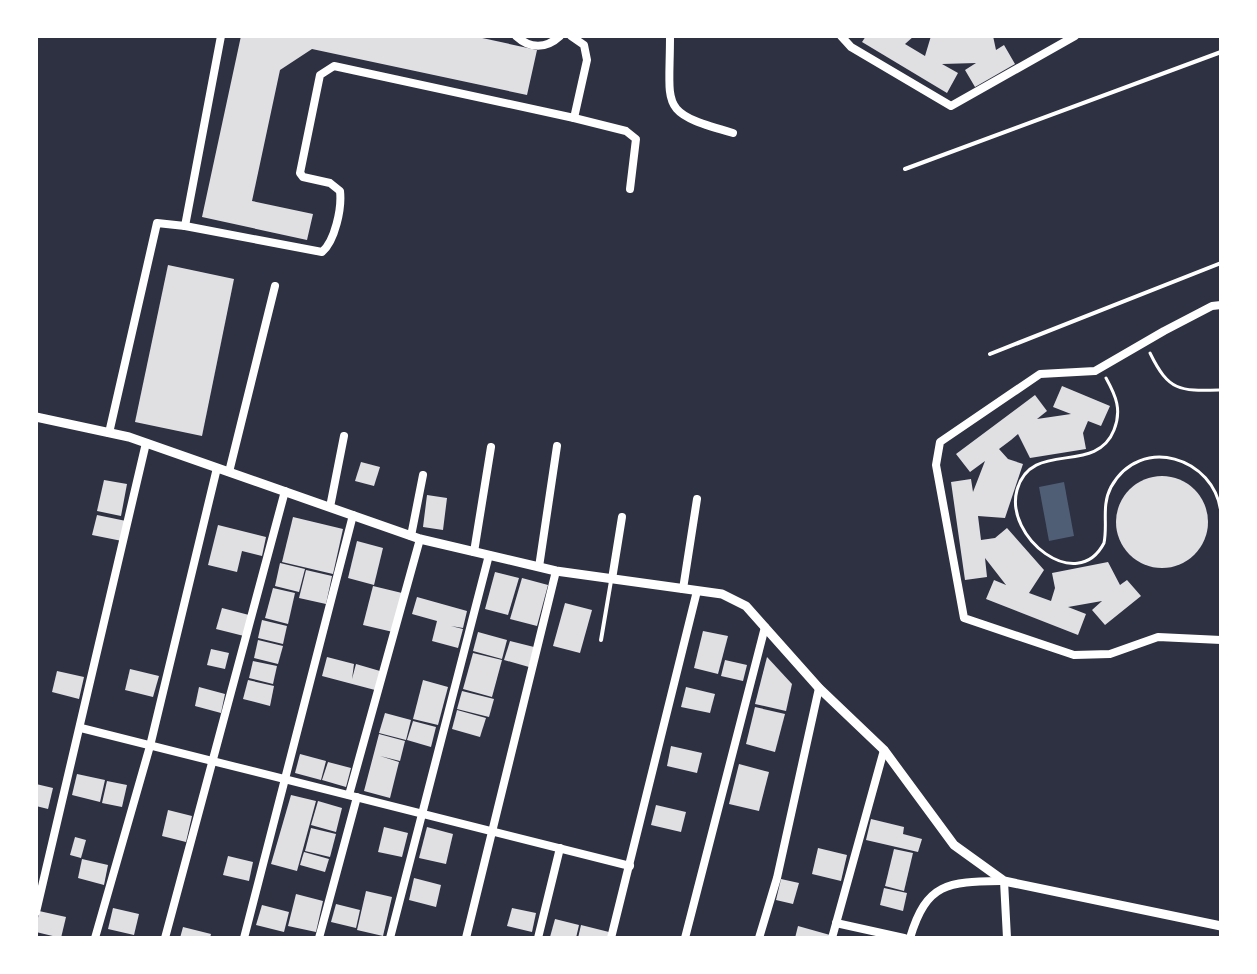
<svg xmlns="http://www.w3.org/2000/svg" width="1257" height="974" font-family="'Archivo Narrow',sans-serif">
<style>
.water{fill:#4f5d75}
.building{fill:#e0e0e3}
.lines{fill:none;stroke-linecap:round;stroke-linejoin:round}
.path{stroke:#fff;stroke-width:3}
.service{stroke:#fff;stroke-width:4}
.minor{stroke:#fff;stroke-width:8}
.tertiary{stroke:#fff;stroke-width:9}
</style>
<rect width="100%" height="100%" fill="#2d3142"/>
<path class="water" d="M 1064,482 L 1074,536 L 1049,541 L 1039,487 Z"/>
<g class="building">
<path d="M 241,36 L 473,36 L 537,50 L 527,95 L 312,49 L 280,70 L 252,201 L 313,214 L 307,240 L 202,217 Z"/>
<path d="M 866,36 L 914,36 L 905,44 L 925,56 L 931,36 L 993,36 L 996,50 L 1004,45 L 1015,64 L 975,87 L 965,70 L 976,63 L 942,64 L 958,73 L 947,93 L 862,42 Z"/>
<path d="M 168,265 L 234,279 L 202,436 L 135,422 Z"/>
<path d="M 1062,386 L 1110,406 L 1101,426 L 1088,421 L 1083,433 L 1086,449 L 1030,458 L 1018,434 L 1011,440 L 999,449 L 1008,459 L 1023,464 L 1005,518 L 978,516 L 981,540 L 995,538 L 1007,528 L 1044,570 L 1029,593 L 1051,601 L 1055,588 L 1052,573 L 1108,562 L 1120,585 L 1127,580 L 1141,596 L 1105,625 L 1092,610 L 1102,601 L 1068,607 L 1086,614 L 1078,635 L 986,599 L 994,580 L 1006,585 L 985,558 L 987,577 L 965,580 L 951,482 L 971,479 L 973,492 L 985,461 L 970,472 L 956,454 L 1035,395 L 1047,411 L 1037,419 L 1071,414 L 1053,407 Z"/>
<path d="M 361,462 L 380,467 L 374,486 L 355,481 Z"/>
<circle cx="1162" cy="522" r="46"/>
<path d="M 104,480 L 127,484 L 121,516 L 97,511 Z"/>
<path d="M 427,495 L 447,498 L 443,530 L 423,527 Z"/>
<path d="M 97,515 L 126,521 L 122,541 L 92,535 Z"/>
<path d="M 293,517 L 343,529 L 333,574 L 282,562 Z"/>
<path d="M 218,525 L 266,537 L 262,556 L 242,551 L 237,572 L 208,565 Z"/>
<path d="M 357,541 L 383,548 L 374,585 L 348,578 Z"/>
<path d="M 280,563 L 305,569 L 299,592 L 275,586 Z"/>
<path d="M 306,570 L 332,576 L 326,604 L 299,598 Z"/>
<path d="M 495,572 L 519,578 L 508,615 L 485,609 Z"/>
<path d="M 522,578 L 548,585 L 537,626 L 510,619 Z"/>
<path d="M 373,586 L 402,593 L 393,632 L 363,625 Z"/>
<path d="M 273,588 L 295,593 L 288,624 L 265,618 Z"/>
<path d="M 417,597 L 467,611 L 463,628 L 451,626 L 463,629 L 458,648 L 432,641 L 437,621 L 412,614 Z"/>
<path d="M 565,603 L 592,610 L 580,653 L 553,646 Z"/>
<path d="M 222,608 L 249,615 L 244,636 L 216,629 Z"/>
<path d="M 262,620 L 287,626 L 283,644 L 258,638 Z"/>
<path d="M 703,631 L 728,636 L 718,674 L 694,668 Z"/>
<path d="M 478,632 L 507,640 L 502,659 L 473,651 Z"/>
<path d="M 258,640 L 283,646 L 278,664 L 254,658 Z"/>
<path d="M 510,641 L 534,647 L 529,667 L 504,660 Z"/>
<path d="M 211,649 L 229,653 L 225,669 L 207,665 Z"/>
<path d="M 473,653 L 502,660 L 492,697 L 463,689 Z"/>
<path d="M 327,657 L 354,664 L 352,679 L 356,664 L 380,671 L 375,690 L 322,676 Z"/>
<path d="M 767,657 L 792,684 L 786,711 L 755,704 Z"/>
<path d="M 725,660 L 747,665 L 743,681 L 721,676 Z"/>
<path d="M 253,661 L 277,666 L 273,684 L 249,678 Z"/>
<path d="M 130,669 L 159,676 L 153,697 L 125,690 Z"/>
<path d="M 57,671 L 84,677 L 79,699 L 52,692 Z"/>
<path d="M 248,680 L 274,686 L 270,706 L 243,699 Z"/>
<path d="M 423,680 L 448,687 L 438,725 L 413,719 Z"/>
<path d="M 199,687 L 225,694 L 221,713 L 195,706 Z"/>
<path d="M 686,687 L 715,694 L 710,713 L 681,707 Z"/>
<path d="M 462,691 L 494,699 L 489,717 L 457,709 Z"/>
<path d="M 755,707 L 785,714 L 775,752 L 746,744 Z"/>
<path d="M 457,710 L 486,718 L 480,737 L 452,729 Z"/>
<path d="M 385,713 L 411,720 L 406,740 L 379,733 Z"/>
<path d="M 413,721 L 436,727 L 431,747 L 407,740 Z"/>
<path d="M 379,734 L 405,741 L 400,761 L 380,756 L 399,762 L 390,798 L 364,791 Z"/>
<path d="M 671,746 L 702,753 L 697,773 L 667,766 Z"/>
<path d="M 300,754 L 326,761 L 321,780 L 295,773 Z"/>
<path d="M 328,762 L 351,768 L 346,787 L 322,780 Z"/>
<path d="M 739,764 L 769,772 L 759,811 L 729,804 Z"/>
<path d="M 77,774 L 105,780 L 100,802 L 72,795 Z"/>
<path d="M 107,781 L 127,785 L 122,807 L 102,803 Z"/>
<path d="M 36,784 L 53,788 L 48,809 L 36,806 Z"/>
<path d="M 291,795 L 316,801 L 297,871 L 271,864 Z"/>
<path d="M 318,801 L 342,808 L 336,832 L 311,825 Z"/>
<path d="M 656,805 L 686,812 L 681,832 L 651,825 Z"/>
<path d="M 168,810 L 192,816 L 186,842 L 162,836 Z"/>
<path d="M 871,819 L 904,827 L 903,834 L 922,839 L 918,852 L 866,840 Z"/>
<path d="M 384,827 L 408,833 L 402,857 L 378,852 Z"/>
<path d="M 427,827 L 453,834 L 446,864 L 419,858 Z"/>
<path d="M 311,828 L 336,834 L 330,857 L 305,851 Z"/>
<path d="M 75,837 L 86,840 L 81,858 L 70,855 Z"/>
<path d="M 818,848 L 847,855 L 841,881 L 812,874 Z"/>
<path d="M 894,849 L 913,853 L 904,891 L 885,886 Z"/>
<path d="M 304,852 L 329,859 L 325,872 L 300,865 Z"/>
<path d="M 228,856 L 253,862 L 249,881 L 223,875 Z"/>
<path d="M 82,859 L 108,865 L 104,885 L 78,878 Z"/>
<path d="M 414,878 L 441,885 L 436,907 L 409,900 Z"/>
<path d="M 781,879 L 799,883 L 793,904 L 776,900 Z"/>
<path d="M 884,888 L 907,893 L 903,911 L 880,905 Z"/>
<path d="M 366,891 L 392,897 L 383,936 L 357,930 Z"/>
<path d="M 296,894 L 323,901 L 316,932 L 288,926 Z"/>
<path d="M 336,904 L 360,910 L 356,928 L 331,922 Z"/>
<path d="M 262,905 L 289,912 L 284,932 L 256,925 Z"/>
<path d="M 113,908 L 139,914 L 134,935 L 108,929 Z"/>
<path d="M 512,908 L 536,913 L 532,932 L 507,926 Z"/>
<path d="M 39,911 L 66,917 L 61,938 L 36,932 Z"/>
<path d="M 555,919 L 579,925 L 576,938 L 550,937 Z"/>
<path d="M 581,925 L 609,932 L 608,938 L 578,938 Z"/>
<path d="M 798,926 L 830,935 L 829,938 L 795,938 Z"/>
<path d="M 183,927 L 211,934 L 210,938 L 180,938 Z"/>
</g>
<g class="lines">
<g class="path">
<path d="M 1150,353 C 1169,392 1180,391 1221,390"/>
<path d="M 1106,378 C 1116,396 1122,410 1114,430 C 1096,476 1031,439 1017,490 C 1004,537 1077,595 1104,543 C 1108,524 1101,506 1111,487 C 1140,434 1215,457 1221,513"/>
</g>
<g class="service">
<path d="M 905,169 L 1221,52"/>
<path d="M 990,354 L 1221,263"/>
<path d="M 601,640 L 611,581"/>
</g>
<g class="minor">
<path d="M 516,36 C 530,49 546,49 560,36"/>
<path d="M 670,36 C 670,109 658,112 733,133"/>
<path d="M 841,36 L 851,47 L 951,106 L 1075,36"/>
<path d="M 574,118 L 626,131 L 636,139 L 630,189"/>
<path d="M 185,226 L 322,252 C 335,241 342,208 340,191 L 330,183 L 303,177 L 300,173 L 320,75 L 334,66 L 574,118 L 587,60 L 584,45 L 571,36"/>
<path d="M 1221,305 L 1212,306 L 1164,331 L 1095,371 L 1040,374 L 940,442 L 936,465 L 964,618 L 1074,655 L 1110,654 L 1158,637 L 1221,640"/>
<path d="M 109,433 L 157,223 L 185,226 L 221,36"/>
<path d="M 229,472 L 275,286"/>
<path d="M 330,507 L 344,436"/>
<path d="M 411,536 L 423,475"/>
<path d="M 474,552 L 491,447"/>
<path d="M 539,567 L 557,446"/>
<path d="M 612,579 L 622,517"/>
<path d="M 683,589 L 697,499"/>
<path d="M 81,728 L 630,866"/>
<path d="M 349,795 L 420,539"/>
<path d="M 36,912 L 146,443"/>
<path d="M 836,923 L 904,938"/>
<path d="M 95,938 L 150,746 L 217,468"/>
<path d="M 165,938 L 285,491"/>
<path d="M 244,938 L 353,515"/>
<path d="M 319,938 L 357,797"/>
<path d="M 390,938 L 489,555"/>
<path d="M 466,938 L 556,571"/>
<path d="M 538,938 L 560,848"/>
<path d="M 611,938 L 697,591"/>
<path d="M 685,938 L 765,627"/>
<path d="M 759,938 L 777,878 L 819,688"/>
<path d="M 832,938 L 884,750"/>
<path d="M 910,938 C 927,881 949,882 1004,881 L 1007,938"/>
</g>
<path class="tertiary" d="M 36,417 L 129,437 L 420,539 L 556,571 L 722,594 L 746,606 L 819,688 L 884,750 L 954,845 L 1004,881 L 1221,926"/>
</g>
<rect width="1257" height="974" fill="none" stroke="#ffffff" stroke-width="76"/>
</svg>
